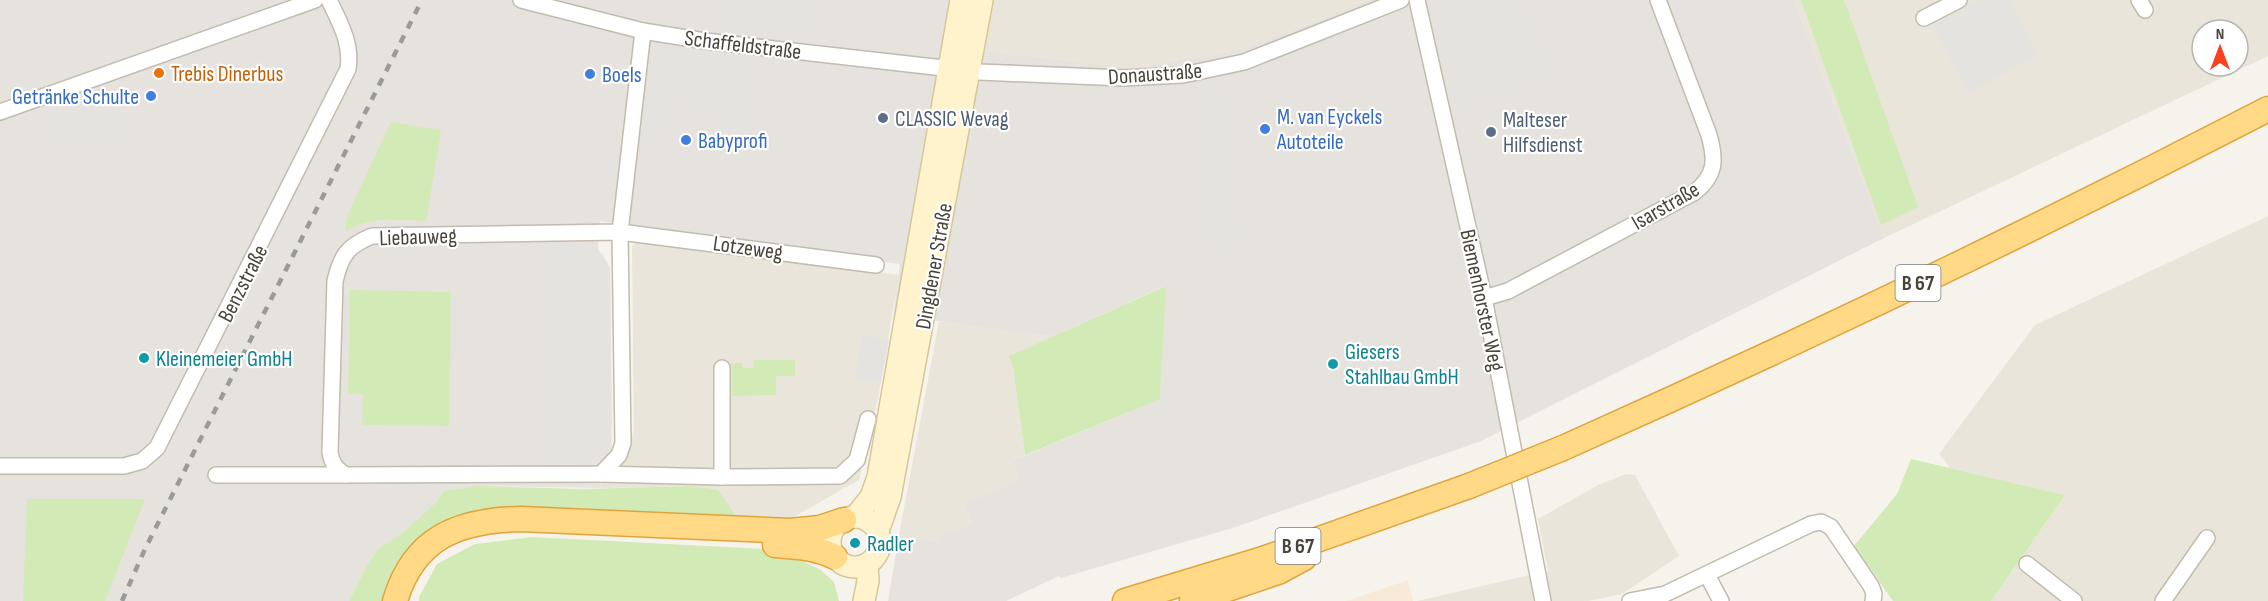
<svg xmlns="http://www.w3.org/2000/svg" width="2268" height="601" font-family="'Sofia Sans Condensed',sans-serif">
<style>
.residential{fill:#eae5da;fill-rule:evenodd}
.commercial{fill:#f7ead8}
.industrial{fill:#e6e2dd}
.green{fill:#d2eab5}
.parking{fill:#e5e3e0}
.lines{fill:none;stroke-linecap:round;stroke-linejoin:round}
.minor-casing{stroke:#c2bbae;stroke-width:18}
.secondary-casing{stroke:#d6c79b;stroke-width:24}
.trunk-casing{stroke:#e0a43c;stroke-width:27}
.minor{stroke:#fff;stroke-width:15}
.secondary{stroke:#fff3cd;stroke-width:21}
.trunk{stroke:#ffd985;stroke-width:24}
.rail{stroke:#9a9a9a;stroke-width:4.5;stroke-dasharray:8 8;stroke-linecap:butt}
.trunk-bridge-casing{stroke:#e0a43c;stroke-width:27;stroke-linecap:butt}
.trunk-bridge{stroke:#ffd985;stroke-width:24}
.food-dot{fill:#e8710a;stroke:#fff;stroke-width:2}
.shop-dot{fill:#3f7fe0;stroke:#fff;stroke-width:2}
.service-dot{fill:#5c6f8a;stroke:#fff;stroke-width:2}
.culture-dot{fill:#0f9aa8;stroke:#fff;stroke-width:2}
.labels{text-anchor:middle;stroke-width:4.5;stroke-linejoin:round;paint-order:stroke}
.shield{fill:#fff;stroke:#817c74;stroke-width:1.5}
.shield-label{font-size:21px;font-weight:bold;fill:#4b4439}
.street-label{font-size:22px;fill:#4b4439;stroke:#fff}
.food-label{font-size:22px;fill:#c56008;stroke:#fff;text-anchor:start}
.shop-label{font-size:22px;fill:#366cbe;stroke:#fff;text-anchor:start}
.service-label{font-size:22px;fill:#4e5e75;stroke:#fff;text-anchor:start}
.culture-label{font-size:22px;fill:#0d838f;stroke:#fff;text-anchor:start}
</style>
<rect width="100%" height="100%" fill="#f6f3ec"/>
<g class="residential">
<path d="M 978,0 L 1374,0 L 1242,49 L 1134,68 L 969,49 Z"/>
<path d="M 1794,0 L 2268,0 L 2268,56 L 1884,238 ZM 2202,30 L 2238,30 L 2238,66 L 2202,66 Z"/>
<path d="M 2268,216 L 2268,601 L 1991,601 L 2065,495 L 1950,468 L 1939,454 L 2035,325 Z"/>
<path d="M 647,240 L 899,275 L 879,393 L 859,480 L 783,523 L 740,522 L 691,486 L 612,488 L 612,472 L 625,457 L 634,431 L 632,246 L 635,243 Z"/>
<path d="M 939,321 L 1016,333 L 1054,336 L 1010,357 L 1013,367 L 1025,455 L 1012,461 L 1021,480 L 964,504 L 972,523 L 939,536 L 938,542 L 899,535 Z"/>
<path d="M 1626,474 L 1635,475 L 1679,556 L 1622,594 L 1588,601 L 1417,601 L 1548,571 L 1538,519 L 1598,485 Z"/>
</g>
<path class="commercial" d="M 1408,580 L 1413,601 L 1346,601 Z"/>
<path class="industrial" d="M 0,0 L 978,0 L 969,49 L 1134,68 L 1242,49 L 1374,0 L 1794,0 L 1884,238 L 1481,441 L 1236,527 L 1061,578 L 1059,576 L 1006,601 L 888,601 L 899,535 L 938,542 L 939,536 L 972,523 L 964,504 L 1020,480 L 1012,461 L 1160,399 L 1165,286 L 1054,336 L 1016,333 L 939,321 L 893,318 L 900,264 L 600,221 L 598,249 L 610,268 L 612,488 L 478,486 L 444,491 L 434,504 L 405,532 L 377,550 L 366,567 L 349,601 L 0,601 Z"/>
<g class="green">
<path d="M 1801,0 L 1844,0 L 1918,207 L 1881,225 Z"/>
<path d="M 391,122 L 441,130 L 426,221 C 399,220 368,215 346,232 L 346,221 L 349,212 Z"/>
<path d="M 1166,286 L 1160,399 L 1025,455 L 1013,367 L 1009,356 Z"/>
<path d="M 350,290 L 451,292 L 449,426 L 362,425 L 363,394 L 348,394 Z"/>
<path d="M 754,360 L 795,360 L 795,376 L 776,376 L 776,395 L 732,396 L 732,363 L 742,363 L 743,368 L 754,368 Z"/>
<path d="M 1911,459 L 2065,495 L 1991,601 L 1893,601 L 1854,546 L 1897,494 Z"/>
<path d="M 477,486 L 583,489 L 691,486 L 718,490 L 740,522 L 454,522 L 387,601 L 349,601 L 366,567 L 377,550 L 405,531 L 434,504 L 444,491 Z"/>
<path d="M 27,499 L 145,499 L 105,601 L 23,601 Z"/>
<path d="M 532,537 L 800,551 L 806,563 L 821,570 L 834,582 L 839,601 L 419,601 L 419,597 L 437,564 L 475,544 Z"/>
</g>
<g class="parking">
<path d="M 744,0 L 817,0 L 817,33 L 720,25 L 724,7 Z"/>
<path d="M 1369,0 L 1382,0 L 1256,52 L 1263,44 Z"/>
<path d="M 1449,0 L 1486,0 L 1490,11 L 1519,0 L 1548,72 L 1459,109 L 1439,18 L 1440,9 Z"/>
<path d="M 1979,0 L 2009,0 L 2038,55 L 1968,93 L 1932,25 Z"/>
<path d="M 671,42 L 738,54 L 737,63 L 758,66 L 747,148 L 720,143 L 724,107 L 665,97 L 657,146 L 642,143 L 654,54 L 659,47 Z"/>
<path d="M 122,79 L 121,141 L 45,142 L 45,104 Z"/>
<path d="M 1221,85 L 1239,249 L 1211,252 L 1203,195 L 1206,86 Z"/>
<path d="M 585,245 L 592,247 L 602,254 L 610,268 L 612,425 L 605,446 L 587,462 L 580,465 L 550,465 L 549,246 Z"/>
<path d="M 862,336 L 889,340 L 881,382 L 855,378 Z"/>
</g>
<g class="lines">
<g class="minor-casing">
<g id="minor">
<path d="M 521,0 L 643,31 L 705,41 L 979,72 L 1123,78 L 1183,75 L 1244,62 L 1401,0"/>
<path d="M 1417,0 L 1484,298 L 1543,601"/>
<path d="M 2139,0 L 2145,10"/>
<path d="M 1924,18 L 1959,0"/>
<path d="M 643,31 L 620,232 L 623,443 L 619,455 L 601,474 L 346,475 C 336,469 332,464 330,452 L 335,281 C 341,256 347,246 372,236 L 620,232 L 876,265"/>
<path d="M 0,112 L 315,0"/>
<path d="M 1484,298 L 1508,291 L 1695,192 C 1716,175 1716,160 1709,135 L 1658,0"/>
<path d="M 722,368 L 722,477"/>
<path d="M 0,466 L 124,466 L 142,461 L 157,448 L 348,69 C 352,43 340,23 329,0"/>
<path d="M 601,474 L 722,477 L 840,476 L 857,460 L 868,419"/>
<path d="M 216,475 L 346,475"/>
<path d="M 2027,564 L 2074,601"/>
<path d="M 1707,575 L 1721,601"/>
<path d="M 1630,601 L 1665,594 L 1811,524 L 1821,522 L 1831,527 L 1871,586 L 1874,594 L 1873,601"/>
<path d="M 2163,601 L 2207,538"/>
</g>
</g>
<g class="secondary-casing">
<g id="secondary">
<circle cx="855" cy="542" r="25"/>
<path d="M 855,517 L 871,497 L 878,477 L 961,0"/>
<path d="M 878,531 L 890,497 L 982,0"/>
<path d="M 864,601 L 868,581 L 867,565"/>
</g>
</g>
<g class="trunk-casing">
<g id="trunk">
<path d="M 1563,448 C 1801,342 2036,229 2268,109"/>
<path d="M 775,545 C 796,547 815,547 835,557"/>
<path d="M 395,601 C 414,537 459,520 521,519 L 790,531 L 820,528 L 844,520"/>
<path d="M 1125,601 L 1260,560 L 1469,486"/>
<path d="M 1192,601 L 1278,572 L 1304,558"/>
</g>
</g>
<use href="#minor" class="minor"/>
<use href="#secondary" class="secondary"/>
<use href="#trunk" class="trunk"/>
<path class="rail" d="M 122,601 L 145,549 L 422,0"/>
<g class="trunk-bridge-casing">
<path id="trunk-bridge" d="M 1469,486 L 1563,448"/>
</g>
<use href="#trunk-bridge" class="trunk-bridge"/>
</g>
<circle class="food-dot" cx="159" cy="73" r="6"/>
<g class="shop-dot">
<circle cx="590" cy="74" r="6"/>
<circle cx="151" cy="96" r="6"/>
<circle cx="1265" cy="129" r="6"/>
<circle cx="686" cy="140" r="6"/>
</g>
<g class="service-dot">
<circle cx="883" cy="118" r="6"/>
<circle cx="1491" cy="132" r="6"/>
</g>
<g class="culture-dot">
<circle cx="144" cy="358" r="6"/>
<circle cx="1333" cy="364" r="6"/>
<circle cx="855" cy="543" r="6"/>
</g>
<g class="labels">
<g class="shield">
<rect x="1895.5" y="265" width="45" height="36" rx="4.5"/>
<rect x="1275.5" y="528" width="45" height="36" rx="4.5"/>
</g>
<g class="shield-label">
<text x="1918" y="290">B 67</text>
<text x="1298" y="553">B 67</text>
</g>
<g class="street-label">
<text transform="translate(743 44) rotate(7)" y="8">Schaffeldstraße</text>
<text transform="translate(1155 73) rotate(-4)" y="8">Donaustraße</text>
<text transform="translate(1665 205) rotate(-30)" y="8">Isarstraße</text>
<text transform="translate(418 236) rotate(-2)" y="8">Liebauweg</text>
<text transform="translate(748 247) rotate(8)" y="8">Lotzeweg</text>
<text transform="translate(933 266) rotate(-80)" y="8">Dingdener Straße</text>
<text transform="translate(242 283) rotate(-63)" y="8">Benzstraße</text>
<text transform="translate(1483 300) rotate(78)" y="8">Biemenhorster Weg</text>
</g>
<g class="food-label">
<text x="171" y="81">Trebis Dinerbus</text>
</g>
<g class="shop-label">
<text x="602" y="82">Boels</text>
<text x="139" y="104" text-anchor="end">Getränke Schulte</text>
<text x="1277" y="124">M. van Eyckels<tspan x="1277" dy="25">Autoteile</tspan></text>
<text x="698" y="148">Babyprofi</text>
</g>
<g class="service-label">
<text x="895" y="126">CLASSIC Wevag</text>
<text x="1503" y="127">Malteser<tspan x="1503" dy="25">Hilfsdienst</tspan></text>
</g>
<g class="culture-label">
<text x="1345" y="359">Giesers<tspan x="1345" dy="25">Stahlbau GmbH</tspan></text>
<text x="156" y="366">Kleinemeier GmbH</text>
<text x="867" y="551">Radler</text>
</g>
</g>
<g transform="translate(2220 48)"><circle r="28" fill="#ffffff" stroke="#b7b4b0" stroke-width="1.5"/>
<path d="M0-4.5L10 22L0 15L-10 22Z" fill="#fc3f1d"/>
<text y="-9" font-size="16" font-weight="bold" text-anchor="middle" fill="#4b4439">N</text>
</g>
</svg>
